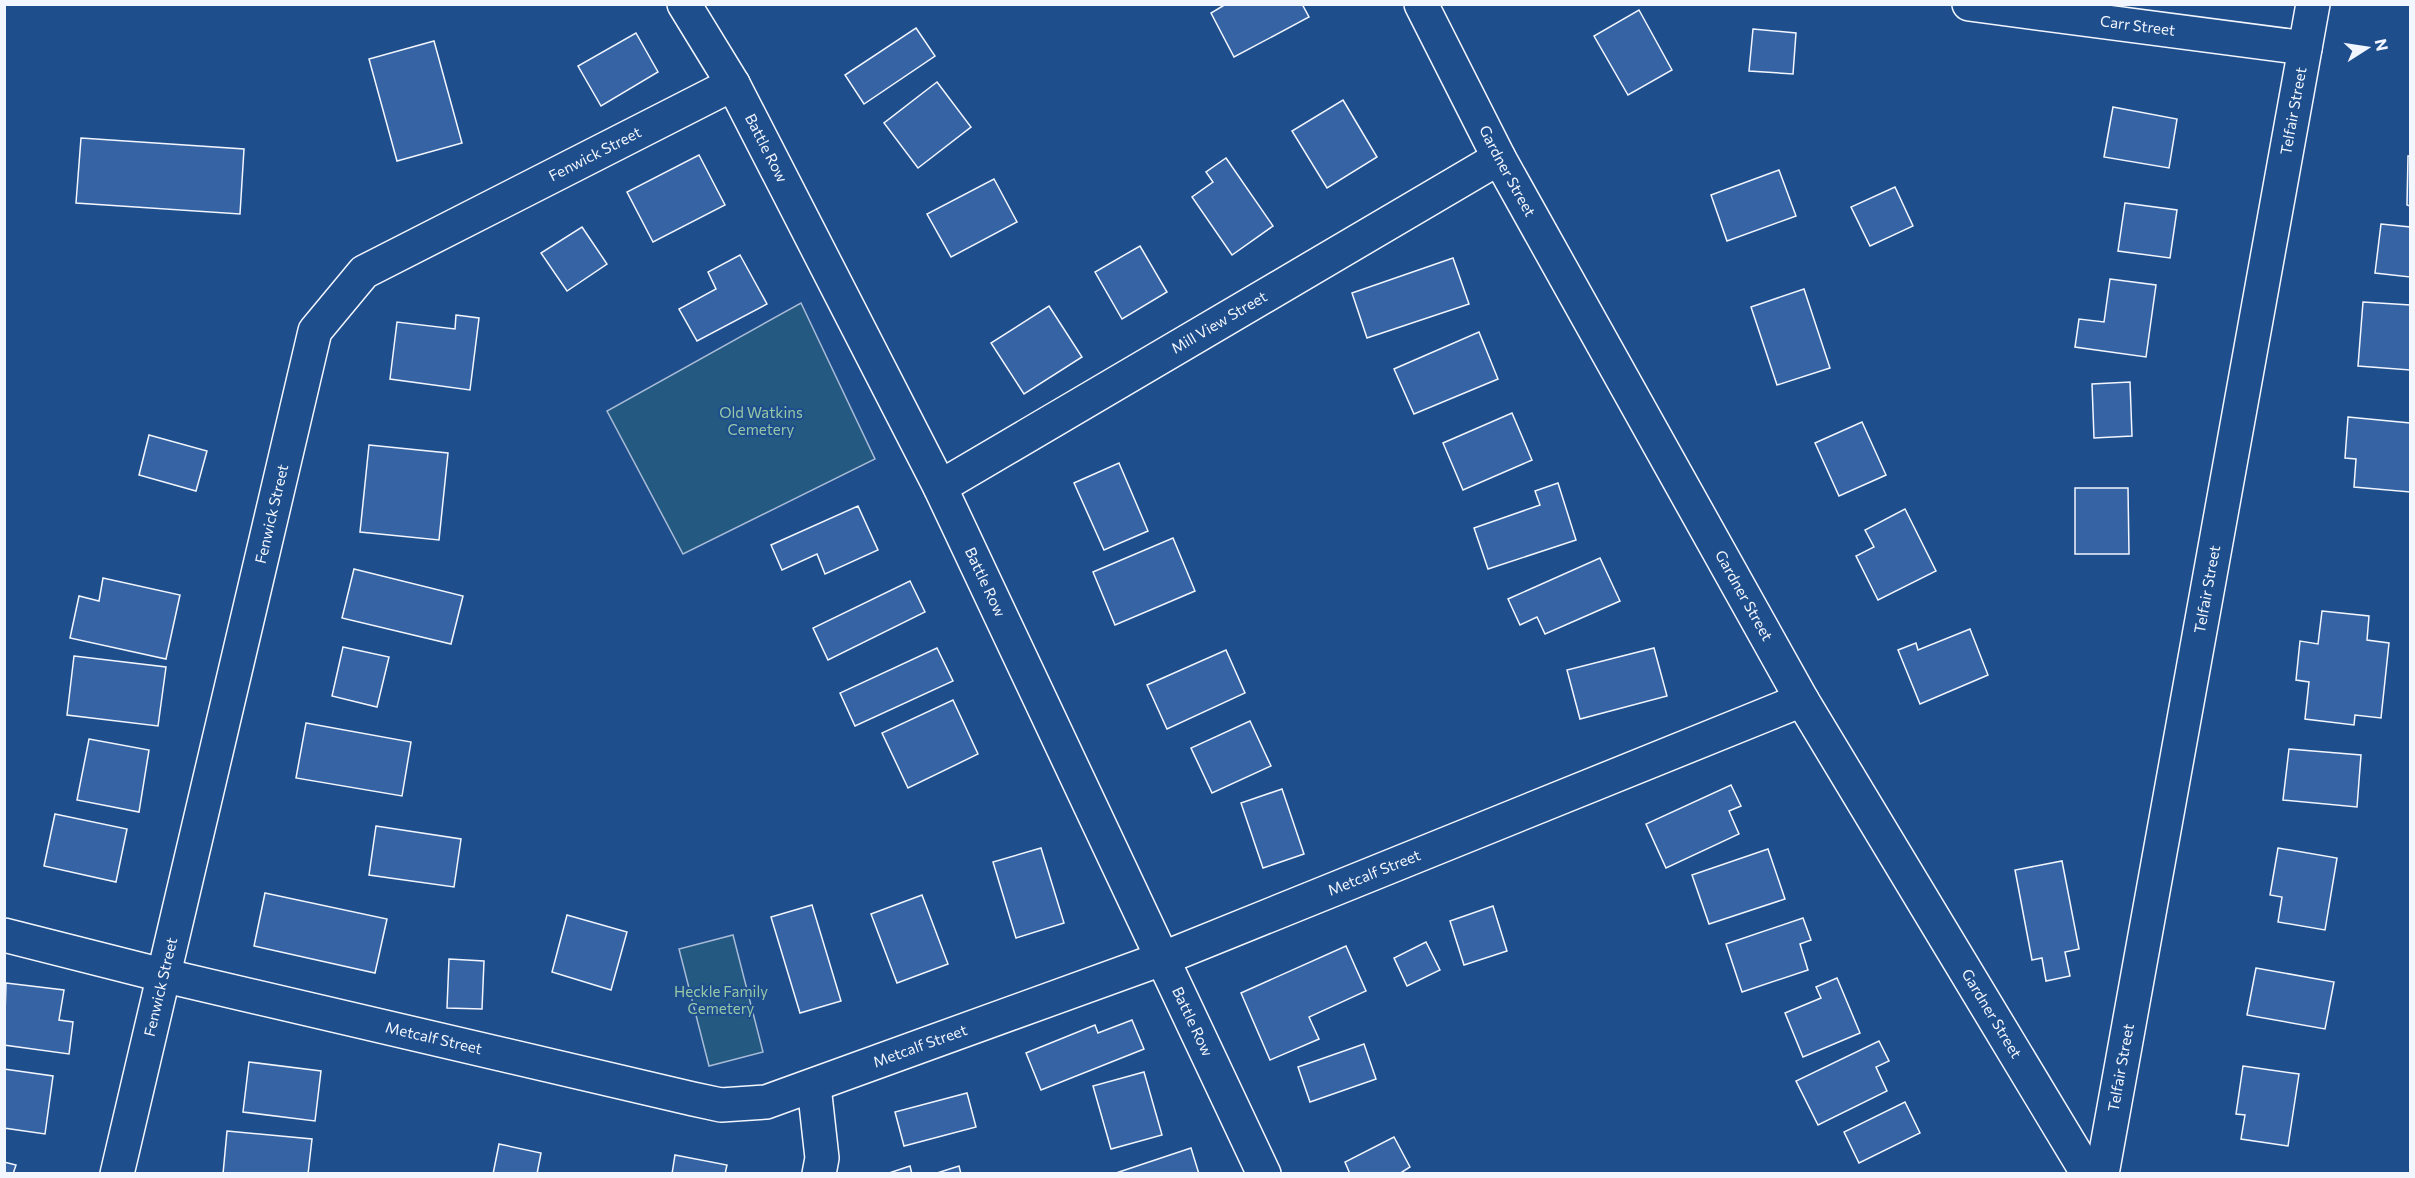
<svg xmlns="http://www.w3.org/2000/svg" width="2415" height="1178" font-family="Commissioner,sans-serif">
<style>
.green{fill:#245a82;stroke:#a8bbd7;stroke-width:1.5}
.building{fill:#3563a3;stroke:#f2f6ff;stroke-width:1.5}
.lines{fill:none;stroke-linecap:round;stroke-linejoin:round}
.street-casing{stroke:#f2f6ff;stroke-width:36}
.street{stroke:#1f4e8c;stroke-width:33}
.labels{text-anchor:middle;stroke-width:4.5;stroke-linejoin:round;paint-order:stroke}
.street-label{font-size:15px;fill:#f2f6ff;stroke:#1f4e8c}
.park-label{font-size:15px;fill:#97c8a6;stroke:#1f4e8c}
</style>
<rect width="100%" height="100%" fill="#1f4e8c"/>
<g class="green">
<path d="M 801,303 L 875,459 L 683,554 L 607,411 Z"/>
<path d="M 733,935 L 763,1052 L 709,1066 L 679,949 Z"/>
</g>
<g class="building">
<path d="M 1226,4 L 1302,4 L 1309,17 L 1234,57 L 1211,13 Z"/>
<path d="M 1639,10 L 1672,70 L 1628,95 L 1594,36 Z"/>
<path d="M 916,28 L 935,56 L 864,104 L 845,75 Z"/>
<path d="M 1753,29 L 1796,33 L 1793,74 L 1749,71 Z"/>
<path d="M 636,33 L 658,72 L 601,106 L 578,66 Z"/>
<path d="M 434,41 L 462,143 L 397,161 L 369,59 Z"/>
<path d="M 937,82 L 971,127 L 918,168 L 884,123 Z"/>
<path d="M 1343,100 L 1377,157 L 1327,188 L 1292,131 Z"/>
<path d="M 2113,107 L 2177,119 L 2169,168 L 2104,157 Z"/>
<path d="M 81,138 L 244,149 L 240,214 L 76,203 Z"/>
<path d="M 699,155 L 725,205 L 653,242 L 627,192 Z"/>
<path d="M 2408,156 L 2410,156 L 2410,206 L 2407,205 Z"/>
<path d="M 1226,158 L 1273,226 L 1232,255 L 1192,197 L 1213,182 L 1206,172 Z"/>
<path d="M 1779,170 L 1796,216 L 1727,241 L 1711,195 Z"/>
<path d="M 994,179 L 1017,222 L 951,257 L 927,214 Z"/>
<path d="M 1895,187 L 1913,226 L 1870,246 L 1851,207 Z"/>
<path d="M 2125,203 L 2177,210 L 2170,258 L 2118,251 Z"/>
<path d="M 2381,224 L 2410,227 L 2410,277 L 2375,273 Z"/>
<path d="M 582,227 L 607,264 L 567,291 L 541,253 Z"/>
<path d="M 1140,246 L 1167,292 L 1122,319 L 1095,272 Z"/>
<path d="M 740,255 L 767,304 L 697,341 L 679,309 L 716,289 L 708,272 Z"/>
<path d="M 1453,258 L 1469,304 L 1367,338 L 1352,293 Z"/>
<path d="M 2110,279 L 2156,285 L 2146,357 L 2075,347 L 2079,319 L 2104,322 Z"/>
<path d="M 1804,289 L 1830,368 L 1777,385 L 1751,307 Z"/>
<path d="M 2363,302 L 2410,305 L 2410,370 L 2358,366 Z"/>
<path d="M 1049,306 L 1082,357 L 1024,394 L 991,343 Z"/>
<path d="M 456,315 L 479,318 L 470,390 L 390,379 L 397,322 L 455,329 Z"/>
<path d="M 1479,332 L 1498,379 L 1414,414 L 1394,369 Z"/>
<path d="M 2130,382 L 2132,436 L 2094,438 L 2092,384 Z"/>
<path d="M 1512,413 L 1532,460 L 1463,490 L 1443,443 Z"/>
<path d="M 2348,417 L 2410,423 L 2410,492 L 2354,487 L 2356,459 L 2345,458 Z"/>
<path d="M 1862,422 L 1886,475 L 1839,496 L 1815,443 Z"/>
<path d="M 149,435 L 207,451 L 196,491 L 139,475 Z"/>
<path d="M 369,445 L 448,453 L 439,540 L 360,532 Z"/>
<path d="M 1119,463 L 1148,531 L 1104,550 L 1074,483 Z"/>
<path d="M 1558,483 L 1576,540 L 1488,569 L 1474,528 L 1540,505 L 1535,491 Z"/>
<path d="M 2075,488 L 2128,488 L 2129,554 L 2075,554 Z"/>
<path d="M 858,506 L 878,550 L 825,574 L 817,554 L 782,570 L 771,545 Z"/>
<path d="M 1905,509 L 1936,571 L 1878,600 L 1856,556 L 1874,547 L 1865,530 Z"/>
<path d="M 1173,538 L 1195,591 L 1115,625 L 1093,572 Z"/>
<path d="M 1600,558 L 1620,601 L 1545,634 L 1537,617 L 1520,625 L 1508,599 Z"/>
<path d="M 354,569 L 463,596 L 451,644 L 342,618 Z"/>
<path d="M 103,578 L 180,595 L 166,659 L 70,638 L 79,596 L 99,601 Z"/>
<path d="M 910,581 L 925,612 L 828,660 L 813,628 Z"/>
<path d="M 2322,611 L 2369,616 L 2367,640 L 2389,643 L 2381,718 L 2355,715 L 2354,725 L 2305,719 L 2309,682 L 2296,680 L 2300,641 L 2318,644 Z"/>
<path d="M 1970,629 L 1988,675 L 1920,704 L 1898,650 L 1916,643 L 1918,650 Z"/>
<path d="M 343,647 L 389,657 L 377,707 L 332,696 Z"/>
<path d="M 937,648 L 953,681 L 855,726 L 840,693 Z"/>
<path d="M 1654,648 L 1667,696 L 1580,719 L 1567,670 Z"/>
<path d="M 1226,650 L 1245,693 L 1167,729 L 1147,685 Z"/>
<path d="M 74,656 L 166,667 L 158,726 L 67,715 Z"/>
<path d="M 953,700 L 978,754 L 908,788 L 882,733 Z"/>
<path d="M 1250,721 L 1271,766 L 1212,793 L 1191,748 Z"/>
<path d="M 306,723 L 411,742 L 402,796 L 296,778 Z"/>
<path d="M 89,739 L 149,750 L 139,812 L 77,800 Z"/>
<path d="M 2289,749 L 2361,755 L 2357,807 L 2283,800 Z"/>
<path d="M 1731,785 L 1741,806 L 1729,811 L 1739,834 L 1666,868 L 1646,824 Z"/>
<path d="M 1282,789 L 1304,854 L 1263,868 L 1241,803 Z"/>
<path d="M 55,814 L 127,829 L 116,882 L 44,866 Z"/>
<path d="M 376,826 L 461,839 L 454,887 L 369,875 Z"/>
<path d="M 1041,848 L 1064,923 L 1016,938 L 993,862 Z"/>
<path d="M 2278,848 L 2337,858 L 2325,930 L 2278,922 L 2282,897 L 2270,895 Z"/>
<path d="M 1768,849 L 1785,899 L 1709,924 L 1692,875 Z"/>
<path d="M 2062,861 L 2079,949 L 2065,952 L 2070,976 L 2046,981 L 2042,958 L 2032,960 L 2015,870 Z"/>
<path d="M 265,893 L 387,919 L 375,973 L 254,946 Z"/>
<path d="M 922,895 L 948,964 L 897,983 L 871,914 Z"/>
<path d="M 812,905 L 841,1001 L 800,1013 L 771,917 Z"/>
<path d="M 1493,906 L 1507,951 L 1464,965 L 1450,921 Z"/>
<path d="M 567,915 L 627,932 L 611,990 L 552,972 Z"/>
<path d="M 1803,918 L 1811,940 L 1800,944 L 1808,970 L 1742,992 L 1726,944 Z"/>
<path d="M 1426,942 L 1440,970 L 1407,986 L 1394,958 Z"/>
<path d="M 1346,946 L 1366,991 L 1309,1017 L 1319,1039 L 1270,1060 L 1241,993 Z"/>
<path d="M 449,959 L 484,961 L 482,1009 L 447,1008 Z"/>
<path d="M 2256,968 L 2334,982 L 2325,1029 L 2247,1015 Z"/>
<path d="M 1837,978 L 1860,1033 L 1803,1057 L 1785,1013 L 1821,998 L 1816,987 Z"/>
<path d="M 6,983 L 64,990 L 59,1020 L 73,1022 L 69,1054 L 4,1045 Z"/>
<path d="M 1132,1020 L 1144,1049 L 1041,1090 L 1026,1053 L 1095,1025 L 1098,1033 Z"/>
<path d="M 1879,1041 L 1889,1061 L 1876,1067 L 1887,1091 L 1818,1125 L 1796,1081 Z"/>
<path d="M 1364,1044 L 1376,1079 L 1310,1102 L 1298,1067 Z"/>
<path d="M 249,1062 L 321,1071 L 315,1121 L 243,1112 Z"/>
<path d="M 2243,1066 L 2299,1074 L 2288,1146 L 2241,1139 L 2245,1115 L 2236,1114 Z"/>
<path d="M 4,1069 L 53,1076 L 45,1134 L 4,1128 Z"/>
<path d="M 1144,1072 L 1162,1135 L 1111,1149 L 1093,1086 Z"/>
<path d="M 967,1093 L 976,1127 L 904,1146 L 895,1112 Z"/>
<path d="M 1905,1102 L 1920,1133 L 1859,1163 L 1844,1132 Z"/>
<path d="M 227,1131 L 312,1139 L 308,1174 L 223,1174 Z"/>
<path d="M 1394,1137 L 1410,1167 L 1399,1174 L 1350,1174 L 1345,1162 Z"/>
<path d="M 499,1144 L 541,1153 L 537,1174 L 493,1174 Z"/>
<path d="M 1191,1148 L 1199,1174 L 1113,1174 Z"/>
<path d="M 675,1155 L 727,1165 L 725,1174 L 672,1174 Z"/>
<path d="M 4,1162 L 16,1165 L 13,1174 L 4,1174 Z"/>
<path d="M 910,1166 L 912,1174 L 886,1174 Z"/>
<path d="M 959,1166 L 961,1174 L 934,1174 Z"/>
</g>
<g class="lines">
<g class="street-casing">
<g id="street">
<path id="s1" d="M 684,4 L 733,84 L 940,487 L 1264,1174"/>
<path id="s2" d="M 1421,4 L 1499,158 L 1802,700 L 2088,1174"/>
<path id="s3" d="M 1969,4 L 2305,48"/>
<path id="s4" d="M 940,487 L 1499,158"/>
<path id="s5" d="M 4,935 L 162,975 L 693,1099 L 721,1105 L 766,1102 L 1164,958 L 1802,700"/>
<path d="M 814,1086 L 822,1158 L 819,1174"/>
<path id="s6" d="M 117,1174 L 315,331 L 364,272 L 733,84"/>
<path id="s7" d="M 2102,1174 L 2313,4"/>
</g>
</g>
<use href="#street" class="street"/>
</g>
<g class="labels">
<g class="street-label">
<text dy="5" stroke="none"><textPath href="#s3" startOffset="170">Carr Street</textPath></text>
<text dy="5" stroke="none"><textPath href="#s7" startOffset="1080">Telfair Street</textPath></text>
<text dy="5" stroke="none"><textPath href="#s1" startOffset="166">Battle Row</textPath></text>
<text dy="5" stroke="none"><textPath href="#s6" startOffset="1202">Fenwick Street</textPath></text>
<text dy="5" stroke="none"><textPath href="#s2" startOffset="188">Gardner Street</textPath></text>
<text dy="5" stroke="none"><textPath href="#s4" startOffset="324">Mill View Street</textPath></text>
<text dy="5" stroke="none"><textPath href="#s6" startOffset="678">Fenwick Street</textPath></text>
<text dy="5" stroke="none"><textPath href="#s1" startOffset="652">Battle Row</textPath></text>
<text dy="5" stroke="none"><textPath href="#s7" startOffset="594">Telfair Street</textPath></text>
<text dy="5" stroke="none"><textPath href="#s2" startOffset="674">Gardner Street</textPath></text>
<text dy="5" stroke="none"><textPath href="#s5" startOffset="1432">Metcalf Street</textPath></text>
<text dy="5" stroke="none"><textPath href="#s6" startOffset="192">Fenwick Street</textPath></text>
<text dy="5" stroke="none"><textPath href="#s2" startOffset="1160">Gardner Street</textPath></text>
<text dy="5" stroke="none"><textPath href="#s1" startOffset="1138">Battle Row</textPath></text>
<text dy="5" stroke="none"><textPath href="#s5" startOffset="442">Metcalf Street</textPath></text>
<text dy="5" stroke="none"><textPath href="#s5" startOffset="946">Metcalf Street</textPath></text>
<text dy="5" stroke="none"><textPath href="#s7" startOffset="108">Telfair Street</textPath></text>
</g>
<g class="park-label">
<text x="761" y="418">Old Watkins<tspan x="761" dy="17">Cemetery</tspan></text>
<text x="721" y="997">Heckle Family<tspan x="721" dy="17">Cemetery</tspan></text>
</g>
</g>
<rect width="2415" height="1178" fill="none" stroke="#f2f6ff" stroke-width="12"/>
<g transform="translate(2367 48) rotate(78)" stroke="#1f4e8c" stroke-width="4.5" paint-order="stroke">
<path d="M0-4.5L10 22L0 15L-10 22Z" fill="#f2f6ff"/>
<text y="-9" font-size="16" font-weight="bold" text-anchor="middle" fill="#f2f6ff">N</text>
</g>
</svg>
